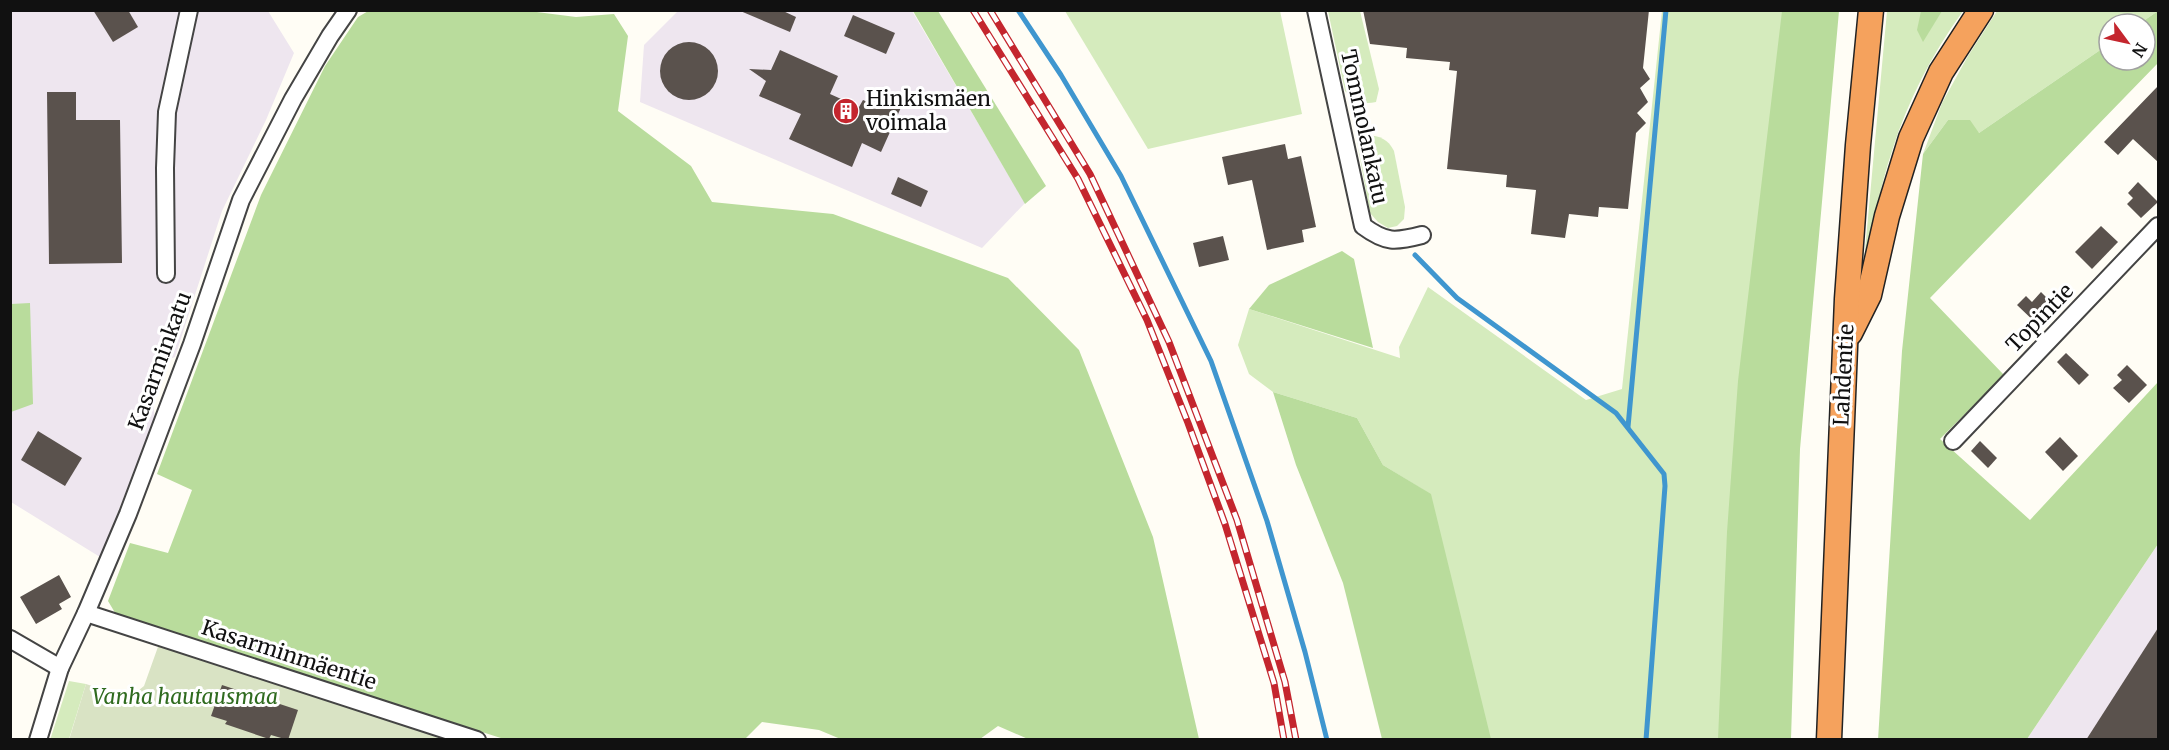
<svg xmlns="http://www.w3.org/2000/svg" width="2169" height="750" font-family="Merriweather,serif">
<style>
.industrial{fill:#eee6ef}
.green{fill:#d5ebbd}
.forest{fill:#b9dc9c}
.cemetery{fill:#d9e3c4}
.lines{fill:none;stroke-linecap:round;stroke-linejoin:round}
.stream{stroke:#3f96cf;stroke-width:5}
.building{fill:#5a524d}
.minor-casing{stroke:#444;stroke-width:20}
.highway-casing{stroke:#222;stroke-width:27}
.minor{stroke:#fff;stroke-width:16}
.highway{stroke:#f5a25d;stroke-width:24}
.rail-casing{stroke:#c4262e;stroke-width:7}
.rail{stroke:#fff;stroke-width:4.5;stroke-dasharray:14;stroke-linecap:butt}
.labels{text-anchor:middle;stroke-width:6;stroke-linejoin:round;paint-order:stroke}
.poi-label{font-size:21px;fill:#111;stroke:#fff;text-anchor:start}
.street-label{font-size:21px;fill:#111;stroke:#fff}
.park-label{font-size:21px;font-style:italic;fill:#2f6b1f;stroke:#fff}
</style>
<rect width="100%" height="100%" fill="#fffdf5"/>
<g class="industrial">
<path d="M 10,11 L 268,11 L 294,53 L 266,120 L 222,211 L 175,357 L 149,367 L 155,419 L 100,557 L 11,502 Z"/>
<path d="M 678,11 L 912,11 L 1025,203 L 982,248 L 640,102 L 644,45 Z"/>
<path d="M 2158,544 L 2158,739 L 2027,739 Z"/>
</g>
<g class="green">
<path d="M 1065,11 L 1280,11 L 1302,114 L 1148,149 Z"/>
<path d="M 1328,11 L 1360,11 L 1379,89 L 1376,102 C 1362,105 1355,101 1345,91 Z"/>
<path d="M 1662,11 L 1785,11 L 1720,739 L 1406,739 L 1422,489 L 1383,465 L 1357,418 L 1273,392 L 1249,374 L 1238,345 L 1249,309 L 1400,358 L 1399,347 L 1428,287 L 1586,400 L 1622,389 Z"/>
<path d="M 1887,11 L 1963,11 C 1932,54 1908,100 1892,151 C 1879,190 1872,232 1863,272 Z"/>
<path d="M 1997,11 L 2158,11 L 2139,24 L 2109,24 L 2109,44 L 1979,133 L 1948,120 L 1923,154 L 1942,103 L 1968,56 Z"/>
<path d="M 1367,135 C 1380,136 1388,139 1394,151 L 1405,207 L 1404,219 L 1397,226 L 1388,228 L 1378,222 L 1370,213 L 1357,142 L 1360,137 Z"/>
<path d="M 69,681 L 86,684 L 69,739 L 50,740 Z"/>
</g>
<g class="forest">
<path d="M 370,10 L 521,10 L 576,17 L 614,14 L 628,36 L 618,111 L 691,166 L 712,202 L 833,214 L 1008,278 L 1079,350 L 1153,537 L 1199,739 L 1028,739 L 998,726 L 980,739 L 843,740 L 819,730 L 762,722 L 745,739 L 504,739 L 117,616 L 108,601 L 130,543 L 168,553 L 192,490 L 157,474 L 261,195 L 325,66 L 358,17 Z"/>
<path d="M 913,11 L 938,11 L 1046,186 L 1025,204 Z"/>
<path d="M 1782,11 L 1839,11 L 1800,449 L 1791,739 L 1718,739 L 1727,532 L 1738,381 Z"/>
<path d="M 1921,11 L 1942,11 L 1923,42 L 1917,30 Z"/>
<path d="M 2158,11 L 2158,63 L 1930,298 L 2004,375 L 1940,439 L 2030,520 L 2158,382 L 2158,544 L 2027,739 L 1878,740 L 1902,351 L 1923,154 L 1948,120 L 1970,120 L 1979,133 L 2109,44 L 2109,60 L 2145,60 L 2145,24 L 2139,24 Z"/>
<path d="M 1342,251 L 1354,259 L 1373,348 L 1249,309 L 1269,285 Z"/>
<path d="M 30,303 L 33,404 L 11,412 L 11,304 Z"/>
<path d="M 1273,392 L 1357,418 L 1383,465 L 1431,494 L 1491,739 L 1382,739 L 1343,583 L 1296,465 Z"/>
</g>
<path class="cemetery" d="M 159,644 L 447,739 L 69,740 L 86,684 L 129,698 L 144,686 Z"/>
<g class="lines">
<g class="stream">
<path d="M 1018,10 L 1061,75 L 1121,176 L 1211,361 L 1267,521 L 1305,652 L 1327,740"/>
<path d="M 1415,255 L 1457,298 L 1616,413 L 1664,474 L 1665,486 L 1646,740"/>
<path d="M 1628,427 L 1666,10"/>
</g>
</g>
<g class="building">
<path d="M 93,10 L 128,10 L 138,27 L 113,42 Z"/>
<path d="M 738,10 L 781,10 L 796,17 L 790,32 Z"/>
<path d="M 1363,10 L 1649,10 L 1643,68 L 1650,79 L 1640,88 L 1648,102 L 1637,113 L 1646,123 L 1636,133 L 1628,209 L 1599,207 L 1598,217 L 1569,214 L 1565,238 L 1531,234 L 1536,190 L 1506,187 L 1507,175 L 1447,169 L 1457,71 L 1449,70 L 1450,62 L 1406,58 L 1407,48 L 1370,44 Z"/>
<path d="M 853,15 L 895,33 L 886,54 L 844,36 Z"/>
<circle cx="689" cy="71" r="29"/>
<path d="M 780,50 L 838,76 L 830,94 L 859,107 L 863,100 L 879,107 L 885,94 L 903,103 L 881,152 L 862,143 L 852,167 L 789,139 L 801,114 L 759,96 L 766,81 L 749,69 L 771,70 Z"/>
<path d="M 2158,86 L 2158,162 L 2133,139 L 2118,155 L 2104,142 Z"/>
<path d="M 47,92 L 76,92 L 76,120 L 120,120 L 122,263 L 49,264 Z"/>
<path d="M 1285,144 L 1288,159 L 1301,156 L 1316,227 L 1302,230 L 1304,242 L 1267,250 L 1252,180 L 1228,185 L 1222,157 Z"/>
<path d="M 898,177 L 928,191 L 921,207 L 891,194 Z"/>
<path d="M 2138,182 L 2158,202 L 2141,218 L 2127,204 L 2133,198 L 2128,193 Z"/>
<path d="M 2101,226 L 2118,242 L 2092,269 L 2075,252 Z"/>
<path d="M 1223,236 L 1229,260 L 1199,267 L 1193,243 Z"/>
<path d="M 2041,292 L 2057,308 L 2039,326 L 2017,305 L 2026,296 L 2032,302 Z"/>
<path d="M 2066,353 L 2089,375 L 2079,385 L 2057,362 Z"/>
<path d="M 2127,365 L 2147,385 L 2129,403 L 2113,388 L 2122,380 L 2117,375 Z"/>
<path d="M 38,431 L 82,458 L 65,486 L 21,460 Z"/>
<path d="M 2060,437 L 2078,456 L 2063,471 L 2045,452 Z"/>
<path d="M 1980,441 L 1997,458 L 1988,468 L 1971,451 Z"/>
<path d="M 59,575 L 71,597 L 59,604 L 62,609 L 36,624 L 20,597 Z"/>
<path d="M 2158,628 L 2158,740 L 2086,740 Z"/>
<path d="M 222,685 L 298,710 L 288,740 L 271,735 L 269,739 L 225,724 L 227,721 L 211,716 Z"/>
</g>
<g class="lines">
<g class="minor-casing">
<g id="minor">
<path d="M 1316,10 L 1363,226 C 1386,243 1395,242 1422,235"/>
<path d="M 166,274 L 165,168 L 167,112 L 189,10"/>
<path d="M 1953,441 L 2158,226"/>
<path d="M 86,613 L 477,740"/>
<path d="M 10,639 L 60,668"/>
<path d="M 38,740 L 60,668 L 86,613 L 128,514 L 192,344 L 241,200 L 293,99 L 330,36 L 348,10"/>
</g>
</g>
<g class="highway-casing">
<g id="highway">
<path d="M 1850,333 L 1869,295 L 1887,216 L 1911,138 L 1941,72 L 1981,10"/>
<path d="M 1829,740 L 1847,299 L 1858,145 L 1871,10"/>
</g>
</g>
<use href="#minor" class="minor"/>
<use href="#highway" class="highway"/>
<g class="rail-casing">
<g id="rail">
<path d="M 973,10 L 1078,179 L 1147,320 L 1188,423 L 1225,524 L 1274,683 L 1284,740"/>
<path d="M 990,10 L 1090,174 L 1169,342 L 1237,520 L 1285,682 L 1296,740"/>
</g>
</g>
<use href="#rail" class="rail"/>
</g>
<defs>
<g id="building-disc" transform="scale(1.35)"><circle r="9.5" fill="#c4262e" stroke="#fff"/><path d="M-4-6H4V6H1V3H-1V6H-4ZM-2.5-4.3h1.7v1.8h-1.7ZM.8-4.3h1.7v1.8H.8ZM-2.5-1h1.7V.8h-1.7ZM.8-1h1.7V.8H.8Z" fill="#fff"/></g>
</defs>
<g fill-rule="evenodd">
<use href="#building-disc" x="846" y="111"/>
</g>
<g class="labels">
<g class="poi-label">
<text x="866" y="106">Hinkismäen<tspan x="866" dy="24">voimala</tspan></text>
</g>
<g class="street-label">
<text transform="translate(1364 127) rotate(78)" y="7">Tommolankatu</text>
<text transform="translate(2040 318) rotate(-46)" y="7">Topintie</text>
<text transform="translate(160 361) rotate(-70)" y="7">Kasarminkatu</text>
<text transform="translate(1844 375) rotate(-87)" y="7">Lahdentie</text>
<text transform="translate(289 655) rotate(18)" y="7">Kasarminmäentie</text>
</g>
<g class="park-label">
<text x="185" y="704">Vanha hautausmaa</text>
</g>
</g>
<rect width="2169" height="750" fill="none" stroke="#111111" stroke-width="24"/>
<g transform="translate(2127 42) rotate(123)"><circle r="28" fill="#ffffff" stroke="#a0a0a0" stroke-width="1.5"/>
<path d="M0-4.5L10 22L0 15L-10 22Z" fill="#c4262e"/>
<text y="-9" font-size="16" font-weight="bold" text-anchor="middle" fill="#111111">N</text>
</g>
</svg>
